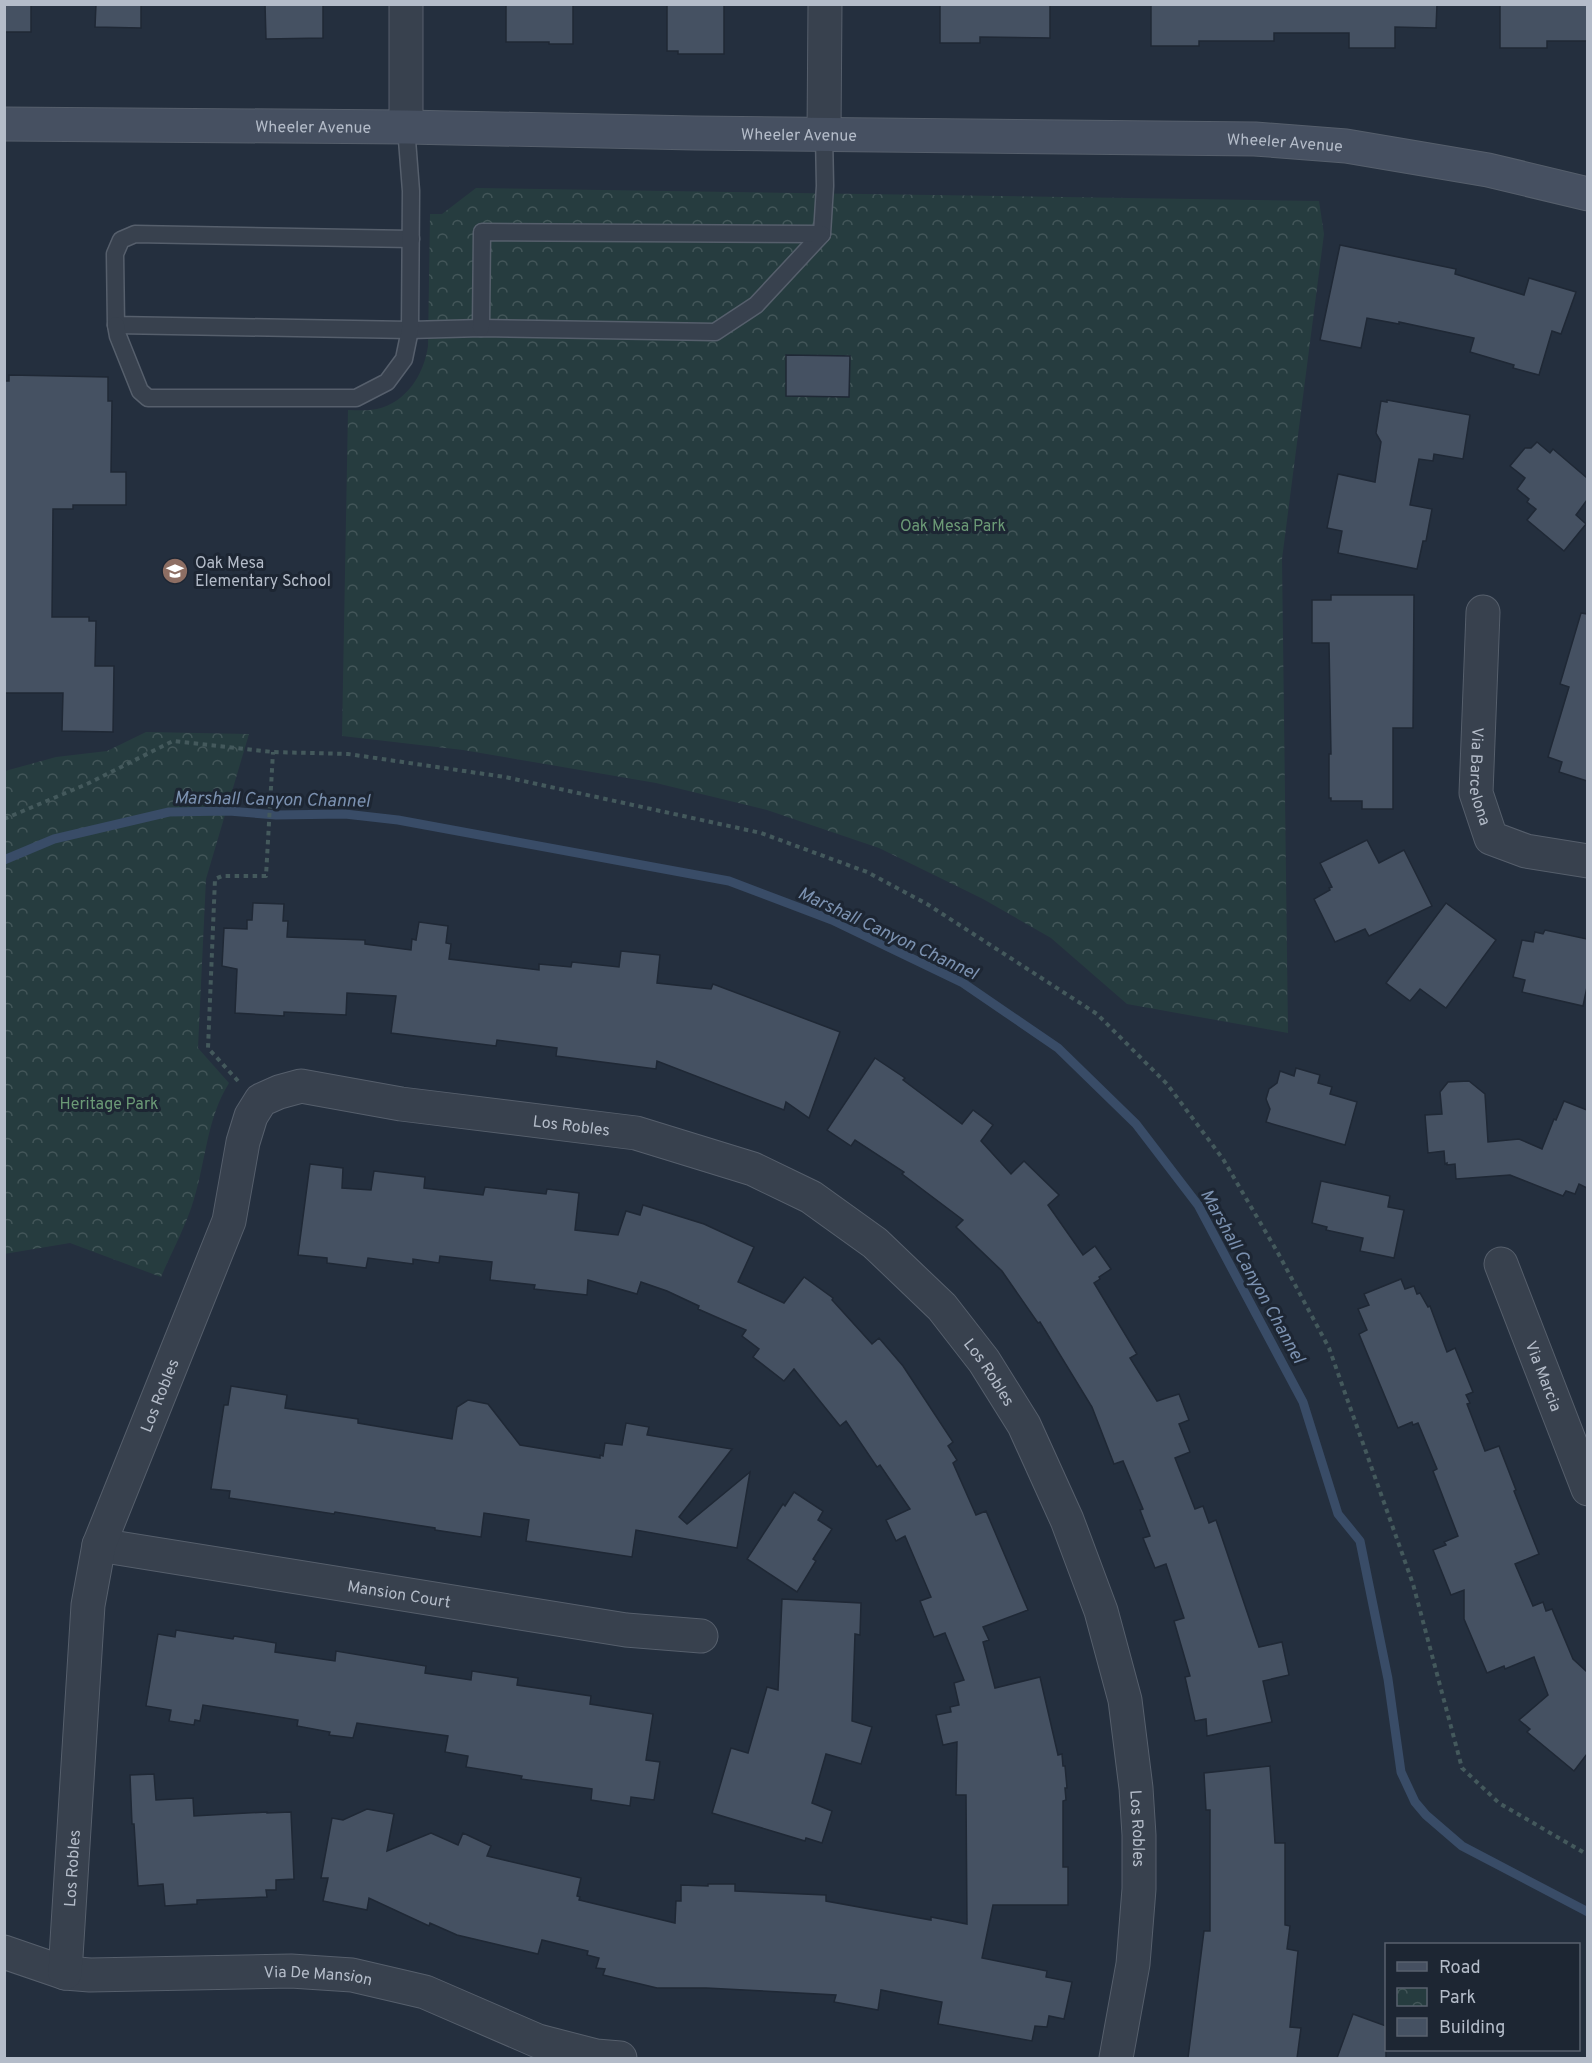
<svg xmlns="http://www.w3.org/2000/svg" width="1592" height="2063" font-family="Overpass,sans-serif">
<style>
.park{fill:url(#park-crowns)}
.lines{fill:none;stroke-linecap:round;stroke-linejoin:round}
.stream{stroke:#394c67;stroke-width:9}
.building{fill:#455162;stroke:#1f2835;stroke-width:1.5}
.service-casing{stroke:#565f6c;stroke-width:19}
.minor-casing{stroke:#565f6c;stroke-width:35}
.secondary-casing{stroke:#565f6c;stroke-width:35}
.path{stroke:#44595c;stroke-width:4;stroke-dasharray:4.5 4.5;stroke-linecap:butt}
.service{stroke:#38414e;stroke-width:16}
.minor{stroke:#38414e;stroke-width:33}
.secondary{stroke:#465061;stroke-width:33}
.labels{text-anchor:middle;stroke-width:6;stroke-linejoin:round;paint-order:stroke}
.street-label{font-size:16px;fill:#b4bcc9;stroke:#1d2633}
.park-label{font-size:16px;fill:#6b9a76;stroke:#1d2633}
.poi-label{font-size:16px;fill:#b4bcc9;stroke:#1d2633;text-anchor:start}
.water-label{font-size:18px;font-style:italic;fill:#7c92b1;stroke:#1d2633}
</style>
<defs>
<pattern id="park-crowns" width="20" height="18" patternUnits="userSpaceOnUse" patternTransform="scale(1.5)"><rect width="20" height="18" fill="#263c3f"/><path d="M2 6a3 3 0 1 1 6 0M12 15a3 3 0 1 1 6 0" fill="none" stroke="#435659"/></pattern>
</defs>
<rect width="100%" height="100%" fill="#242f3e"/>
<g class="park">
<path d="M 476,188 L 1319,201 L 1324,234 L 1282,559 L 1288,1033 L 1127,1004 L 1051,938 L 983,899 L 879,848 L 767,810 L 656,783 L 463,750 L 342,736 L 348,410 C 358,410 368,411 377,409 C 407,402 424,374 428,346 L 430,214 L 442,214 Z"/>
<path d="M 146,732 L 249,734 L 206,879 L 198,1048 L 229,1083 C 207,1118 206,1160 194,1199 C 186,1226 172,1251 161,1277 L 70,1243 L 4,1254 L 5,771 L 56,757 L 107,751 Z"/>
</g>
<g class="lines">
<path class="stream" d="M 4,860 L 54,839 L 169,812 L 229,811 L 276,815 L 345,814 L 398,820 L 729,881 L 832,920 L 963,983 L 1058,1048 L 1136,1124 L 1198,1205 L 1303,1402 L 1338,1514 L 1360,1541 L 1388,1679 L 1401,1772 L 1415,1802 L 1426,1815 L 1462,1846 L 1588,1912"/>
</g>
<g class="building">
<rect x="4" y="4" width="27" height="28"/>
<path d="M 96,4 L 141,4 L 141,28 L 95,27 Z"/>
<path d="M 265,4 L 323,4 L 323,38 L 266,39 Z"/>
<path d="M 506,4 L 573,4 L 573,44 L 549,44 L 549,42 L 506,42 Z"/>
<path d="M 667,4 L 724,4 L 724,54 L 678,54 L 678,51 L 667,51 Z"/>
<path d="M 940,4 L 1050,4 L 1050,38 L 980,37 L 980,43 L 940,43 Z"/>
<path d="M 1151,4 L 1437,4 L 1436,28 L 1395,27 L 1395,48 L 1349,48 L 1349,33 L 1274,33 L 1274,41 L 1199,41 L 1199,46 L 1151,46 Z"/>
<path d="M 1500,4 L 1587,4 L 1587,41 L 1547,41 L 1547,48 L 1500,48 Z"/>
<path d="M 1340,245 L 1456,269 L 1455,274 L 1524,295 L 1529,278 L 1576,292 L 1561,334 L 1552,331 L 1539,375 L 1513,368 L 1514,365 L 1470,352 L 1474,338 L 1399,322 L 1399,324 L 1367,318 L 1361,348 L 1320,340 Z"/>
<path d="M 786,355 L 850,356 L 849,397 L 786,396 Z"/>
<path d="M 9,375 L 108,377 L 108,401 L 112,401 L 111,472 L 126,472 L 126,505 L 73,505 L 73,509 L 53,509 L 52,617 L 89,617 L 89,621 L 96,621 L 95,666 L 114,666 L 113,732 L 62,731 L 63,693 L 4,693 L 4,381 L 9,381 Z"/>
<path d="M 1387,400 L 1470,415 L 1463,459 L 1434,454 L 1433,461 L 1419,459 L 1410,505 L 1432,509 L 1426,541 L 1423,541 L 1417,569 L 1338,553 L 1342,531 L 1327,528 L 1338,474 L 1375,482 L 1381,442 L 1376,433 L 1381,401 L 1387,402 Z"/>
<path d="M 1537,442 L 1550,453 L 1553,449 L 1587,478 L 1587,500 L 1576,515 L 1586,524 L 1564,551 L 1527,520 L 1536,509 L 1527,502 L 1529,499 L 1517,489 L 1525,478 L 1510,466 L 1525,448 L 1531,448 Z"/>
<path d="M 1331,595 L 1414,595 L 1413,728 L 1393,728 L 1393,809 L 1362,809 L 1362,801 L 1331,801 L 1331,798 L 1329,798 L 1329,754 L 1331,754 L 1329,643 L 1312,643 L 1312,600 L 1331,600 Z"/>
<path d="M 1581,613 L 1587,614 L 1587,781 L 1559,772 L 1562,762 L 1548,757 L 1569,687 L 1560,684 Z"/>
<path d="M 1367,840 L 1379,863 L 1404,850 L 1432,906 L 1369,936 L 1365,929 L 1335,942 L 1314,899 L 1330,890 L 1329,888 L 1332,887 L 1320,863 Z"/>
<path d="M 253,903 L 284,904 L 283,921 L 288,921 L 287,937 L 365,940 L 365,944 L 411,950 L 412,939 L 416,940 L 419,922 L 448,926 L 446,943 L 451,944 L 449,959 L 539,970 L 539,964 L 571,967 L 572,962 L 619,967 L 621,951 L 660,955 L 657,983 L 711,989 L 713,984 L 840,1032 L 809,1118 L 786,1102 L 784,1110 L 657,1061 L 656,1069 L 556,1056 L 557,1048 L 497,1040 L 496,1046 L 391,1033 L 396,996 L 347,993 L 346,1015 L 284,1012 L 284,1016 L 235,1013 L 237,969 L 222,966 L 224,928 L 247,929 L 247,920 L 252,920 Z"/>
<path d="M 1446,903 L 1496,940 L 1446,1008 L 1420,989 L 1410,1001 L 1386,983 Z"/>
<path d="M 1545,930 L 1587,939 L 1587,987 L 1583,1006 L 1522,992 L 1525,980 L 1513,977 L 1522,940 L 1533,942 L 1535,932 L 1543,934 Z"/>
<path d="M 875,1058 L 905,1078 L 903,1080 L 962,1124 L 973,1110 L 993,1125 L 981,1141 L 1011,1174 L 1024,1161 L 1059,1195 L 1048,1205 L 1083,1255 L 1095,1246 L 1111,1269 L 1099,1277 L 1100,1279 L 1094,1283 L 1137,1354 L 1130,1358 L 1157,1401 L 1179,1394 L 1189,1420 L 1179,1424 L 1190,1452 L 1175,1458 L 1195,1509 L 1203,1506 L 1209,1523 L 1216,1520 L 1259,1647 L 1282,1642 L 1289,1675 L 1263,1681 L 1272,1722 L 1207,1736 L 1206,1719 L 1195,1721 L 1185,1677 L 1190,1676 L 1174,1621 L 1184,1618 L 1166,1564 L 1155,1568 L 1143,1538 L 1150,1536 L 1140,1510 L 1143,1509 L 1123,1461 L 1114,1464 L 1092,1407 L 1040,1322 L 1038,1323 L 1002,1271 L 956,1227 L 963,1220 L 902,1174 L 904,1172 L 855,1140 L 851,1146 L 827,1130 Z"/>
<path d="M 1296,1068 L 1320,1075 L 1318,1083 L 1332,1087 L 1330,1094 L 1357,1102 L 1345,1145 L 1266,1122 L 1270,1109 L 1266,1099 L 1269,1089 L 1277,1083 L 1280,1071 L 1294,1076 Z"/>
<path d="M 1469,1081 L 1485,1094 L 1488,1142 L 1519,1139 L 1542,1149 L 1554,1119 L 1556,1120 L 1564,1101 L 1587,1110 L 1587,1188 L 1579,1184 L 1575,1194 L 1566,1191 L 1563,1196 L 1510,1175 L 1456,1179 L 1455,1164 L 1447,1165 L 1447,1163 L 1445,1164 L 1444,1151 L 1428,1153 L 1425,1115 L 1442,1114 L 1440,1092 L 1448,1082 Z"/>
<path d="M 310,1164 L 343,1168 L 342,1188 L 371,1190 L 374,1171 L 425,1177 L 424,1188 L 483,1195 L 485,1187 L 546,1194 L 547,1189 L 579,1193 L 575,1230 L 618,1235 L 626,1211 L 640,1215 L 643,1205 L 704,1224 L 754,1247 L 738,1282 L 784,1303 L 804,1277 L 833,1298 L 832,1300 L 872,1344 L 879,1338 L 903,1366 L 953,1442 L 948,1446 L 957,1460 L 953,1463 L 976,1515 L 986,1511 L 1028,1610 L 983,1627 L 989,1640 L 983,1642 L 995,1688 L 1040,1677 L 1058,1755 L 1062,1754 L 1063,1766 L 1065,1766 L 1067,1788 L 1065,1788 L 1066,1800 L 1063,1801 L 1063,1867 L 1068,1867 L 1068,1905 L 993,1905 L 982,1958 L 1047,1971 L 1046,1977 L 1072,1982 L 1064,2019 L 1049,2016 L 1047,2027 L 1035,2026 L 1032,2041 L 938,2024 L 942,2002 L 881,1990 L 878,2010 L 834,2002 L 836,1995 L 706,1988 L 657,1988 L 603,1975 L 605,1969 L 596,1968 L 599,1958 L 587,1955 L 588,1951 L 542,1940 L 538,1954 L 457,1935 L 430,1923 L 429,1926 L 369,1898 L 367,1910 L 323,1901 L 328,1878 L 321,1878 L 332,1818 L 343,1820 L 367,1809 L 394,1814 L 387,1851 L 431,1833 L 458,1845 L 463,1833 L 491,1846 L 487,1856 L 581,1878 L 577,1896 L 580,1897 L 579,1900 L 675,1923 L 676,1901 L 681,1901 L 681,1885 L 708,1886 L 708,1884 L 735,1884 L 735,1891 L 826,1895 L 826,1901 L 931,1920 L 931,1917 L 967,1924 L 966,1795 L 956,1795 L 957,1742 L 943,1745 L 936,1715 L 951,1712 L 950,1707 L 959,1705 L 954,1683 L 964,1680 L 945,1633 L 934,1637 L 920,1601 L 931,1597 L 905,1536 L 896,1541 L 886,1520 L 910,1509 L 880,1465 L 877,1467 L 846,1421 L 840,1426 L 794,1369 L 784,1381 L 753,1357 L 759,1349 L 742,1336 L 746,1330 L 698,1309 L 699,1306 L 667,1291 L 641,1282 L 637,1294 L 588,1280 L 587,1295 L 534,1289 L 535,1285 L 490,1280 L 492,1262 L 440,1256 L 439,1263 L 413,1259 L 413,1264 L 368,1258 L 366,1268 L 327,1263 L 327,1258 L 298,1255 Z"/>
<path d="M 1321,1181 L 1390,1196 L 1388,1207 L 1404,1210 L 1394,1258 L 1360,1251 L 1363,1238 L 1326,1230 L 1327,1227 L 1312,1223 Z"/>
<path d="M 1401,1279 L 1405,1289 L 1414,1286 L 1417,1294 L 1420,1293 L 1428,1307 L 1430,1306 L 1447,1352 L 1455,1348 L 1473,1392 L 1466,1395 L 1470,1403 L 1467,1404 L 1485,1451 L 1499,1446 L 1516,1490 L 1514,1491 L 1539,1554 L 1515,1564 L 1533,1606 L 1543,1602 L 1546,1611 L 1552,1609 L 1573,1659 L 1587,1672 L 1587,1754 L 1574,1771 L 1527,1732 L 1530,1729 L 1519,1720 L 1548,1695 L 1534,1657 L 1505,1669 L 1504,1666 L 1487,1673 L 1464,1619 L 1464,1590 L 1451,1595 L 1433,1550 L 1446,1545 L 1444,1542 L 1458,1536 L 1433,1471 L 1437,1469 L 1418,1423 L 1413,1425 L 1412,1422 L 1398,1428 L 1359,1334 L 1367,1330 L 1358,1309 L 1369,1305 L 1364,1294 Z"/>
<path d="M 231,1386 L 287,1395 L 285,1408 L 358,1419 L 358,1423 L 452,1439 L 457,1407 L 468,1400 L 488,1404 L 520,1445 L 600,1458 L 600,1455 L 603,1456 L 605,1443 L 622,1445 L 626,1423 L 649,1427 L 647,1435 L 732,1449 L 679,1517 L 687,1524 L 750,1472 L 737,1548 L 636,1530 L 632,1557 L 526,1541 L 529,1520 L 484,1513 L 481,1537 L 435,1530 L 435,1528 L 335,1512 L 334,1514 L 229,1498 L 230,1491 L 211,1489 L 224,1405 L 228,1405 Z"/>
<path d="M 794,1492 L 823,1511 L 818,1520 L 832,1529 L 813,1559 L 816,1561 L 797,1592 L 747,1559 L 783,1504 L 785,1506 Z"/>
<path d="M 782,1599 L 861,1603 L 860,1635 L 855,1634 L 852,1721 L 872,1727 L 861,1764 L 826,1754 L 812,1803 L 832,1811 L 822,1843 L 806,1838 L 805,1841 L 712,1813 L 731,1748 L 748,1753 L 767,1687 L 778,1690 Z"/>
<path d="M 176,1630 L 233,1639 L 234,1636 L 276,1643 L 275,1652 L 335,1661 L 336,1651 L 426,1666 L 425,1673 L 471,1680 L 472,1671 L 518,1678 L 517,1685 L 591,1696 L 590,1704 L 653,1714 L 646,1760 L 660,1762 L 654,1800 L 631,1797 L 630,1806 L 591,1800 L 592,1789 L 521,1779 L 522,1776 L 466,1767 L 468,1756 L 445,1752 L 448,1736 L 357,1723 L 353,1738 L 329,1735 L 330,1732 L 297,1726 L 298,1720 L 203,1705 L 200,1721 L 195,1720 L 194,1725 L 169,1721 L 171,1710 L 146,1706 L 158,1634 L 175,1637 Z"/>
<path d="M 1270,1766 L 1275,1843 L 1285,1843 L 1285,1925 L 1290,1926 L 1287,1949 L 1298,1951 L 1290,2027 L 1301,2028 L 1297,2058 L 1188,2058 L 1204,1931 L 1210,1931 L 1210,1810 L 1206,1810 L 1204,1773 Z"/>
<path d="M 154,1774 L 156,1800 L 193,1798 L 194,1816 L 267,1812 L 267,1813 L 291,1812 L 294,1879 L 276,1880 L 276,1890 L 266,1890 L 267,1897 L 197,1900 L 197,1904 L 165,1906 L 163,1884 L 138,1886 L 134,1824 L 132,1824 L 130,1775 Z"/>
<path d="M 1353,2014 L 1386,2026 L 1386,2058 L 1337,2058 Z"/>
</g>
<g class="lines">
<g class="service-casing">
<g id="service">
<path d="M 411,239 L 135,234 L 121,240 L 115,254 L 116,325 L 410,330 L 481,328 L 715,332 L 756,305 L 822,234 L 825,186 L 824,134"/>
<path d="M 116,325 L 118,336 L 140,391 L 148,398 L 356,398 L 387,382 L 404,359 L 410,330 L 411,191 L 406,127"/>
<path d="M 481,328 L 482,232 L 822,234"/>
</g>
</g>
<g class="minor-casing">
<g id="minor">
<path d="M 406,4 L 406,127"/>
<path d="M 824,134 L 825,4"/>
<path id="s1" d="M 1483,612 L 1476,793 L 1491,838 L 1526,851 L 1588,861"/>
<path id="s2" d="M 1501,1264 L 1588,1489"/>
<path id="s3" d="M 99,1545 L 626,1630 L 701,1636"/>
<path id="s4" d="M 4,1952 L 65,1973 L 90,1975 L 291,1971 L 352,1975 L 425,1992 L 538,2041 L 596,2056 L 620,2058"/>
<path id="s5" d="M 65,1973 L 88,1605 L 99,1545 L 229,1221 L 243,1142 L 251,1116 L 261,1100 L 279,1092 L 301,1086 L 401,1104 L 636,1133 L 753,1169 L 811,1197 L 875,1243 L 942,1307 L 984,1361 L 1024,1425 L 1067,1520 L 1101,1611 L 1125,1700 L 1136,1788 L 1139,1835 L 1139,1889 L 1133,1964 L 1116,2058"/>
</g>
</g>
<g class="secondary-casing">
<g id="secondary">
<path id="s6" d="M 4,124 L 406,127 L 695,133 L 1255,139 L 1346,146 L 1488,170 L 1588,194"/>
</g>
</g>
<g class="path">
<path d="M 4,819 L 87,784 L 173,741 L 273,752 L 348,754 L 505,777 L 761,833 L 867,872 L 927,904 L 1097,1014 L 1167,1084 L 1223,1159 L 1278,1253 L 1329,1348 L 1413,1584 L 1462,1768 L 1499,1803 L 1588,1855"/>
<path d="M 238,1081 L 208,1048 L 215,879 L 222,876 L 266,876 L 273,752"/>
</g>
<use href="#service" class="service"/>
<use href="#minor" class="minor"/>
<use href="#secondary" class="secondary"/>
</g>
<defs>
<g id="school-disc" transform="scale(1.35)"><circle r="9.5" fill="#8d6e63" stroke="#1d2633"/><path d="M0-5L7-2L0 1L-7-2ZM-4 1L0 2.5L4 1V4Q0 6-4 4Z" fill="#fff"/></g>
</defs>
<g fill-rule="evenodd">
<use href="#school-disc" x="175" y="571"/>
</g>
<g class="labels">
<g class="street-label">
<text dy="6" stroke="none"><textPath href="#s6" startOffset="309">Wheeler Avenue</textPath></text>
<text dy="6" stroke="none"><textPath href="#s6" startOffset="795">Wheeler Avenue</textPath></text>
<text dy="6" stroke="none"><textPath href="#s6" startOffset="1281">Wheeler Avenue</textPath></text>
<text dy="6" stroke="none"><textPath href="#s1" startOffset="165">Via Barcelona</textPath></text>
<text dy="6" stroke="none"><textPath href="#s5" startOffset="1221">Los Robles</textPath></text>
<text dy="6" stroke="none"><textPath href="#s5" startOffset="1725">Los Robles</textPath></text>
<text dy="6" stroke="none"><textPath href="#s2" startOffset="120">Via Marcia</textPath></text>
<text dy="6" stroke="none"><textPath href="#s5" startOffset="591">Los Robles</textPath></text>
<text dy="6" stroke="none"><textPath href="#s3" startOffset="304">Mansion Court</textPath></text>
<text dy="6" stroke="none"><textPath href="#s5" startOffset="2211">Los Robles</textPath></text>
<text dy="6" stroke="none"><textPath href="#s5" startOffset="105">Los Robles</textPath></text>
<text dy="6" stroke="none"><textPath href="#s4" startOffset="318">Via De Mansion</textPath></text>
</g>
<g class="park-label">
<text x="953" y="531">Oak Mesa Park</text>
<text x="109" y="1109">Heritage Park</text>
</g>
<g class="poi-label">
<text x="195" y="568">Oak Mesa<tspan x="195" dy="18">Elementary School</tspan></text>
</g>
<g class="water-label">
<text transform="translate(272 799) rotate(1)" y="6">Marshall Canyon Channel</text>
<text transform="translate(888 933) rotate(25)" y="6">Marshall Canyon Channel</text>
<text transform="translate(1253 1276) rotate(61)" y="6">Marshall Canyon Channel</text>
</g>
</g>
<rect width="1592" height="2063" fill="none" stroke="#b4bcc9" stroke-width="12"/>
<rect x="1385" y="1943" width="195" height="108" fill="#1d2633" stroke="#59626f" stroke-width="1.5"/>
<rect x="1397" y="1962" width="30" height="9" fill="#465061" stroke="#59626f" stroke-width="1.5"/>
<text x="1439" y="1973" font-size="18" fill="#b4bcc9">Road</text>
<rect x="1397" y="1988" width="30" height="18" fill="url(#park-crowns)" stroke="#59626f" stroke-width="1.5"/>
<text x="1439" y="2003" font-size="18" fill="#b4bcc9">Park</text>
<rect x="1397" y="2018" width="30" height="18" fill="#455162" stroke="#59626f" stroke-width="1.5"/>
<text x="1439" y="2033" font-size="18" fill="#b4bcc9">Building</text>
</svg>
